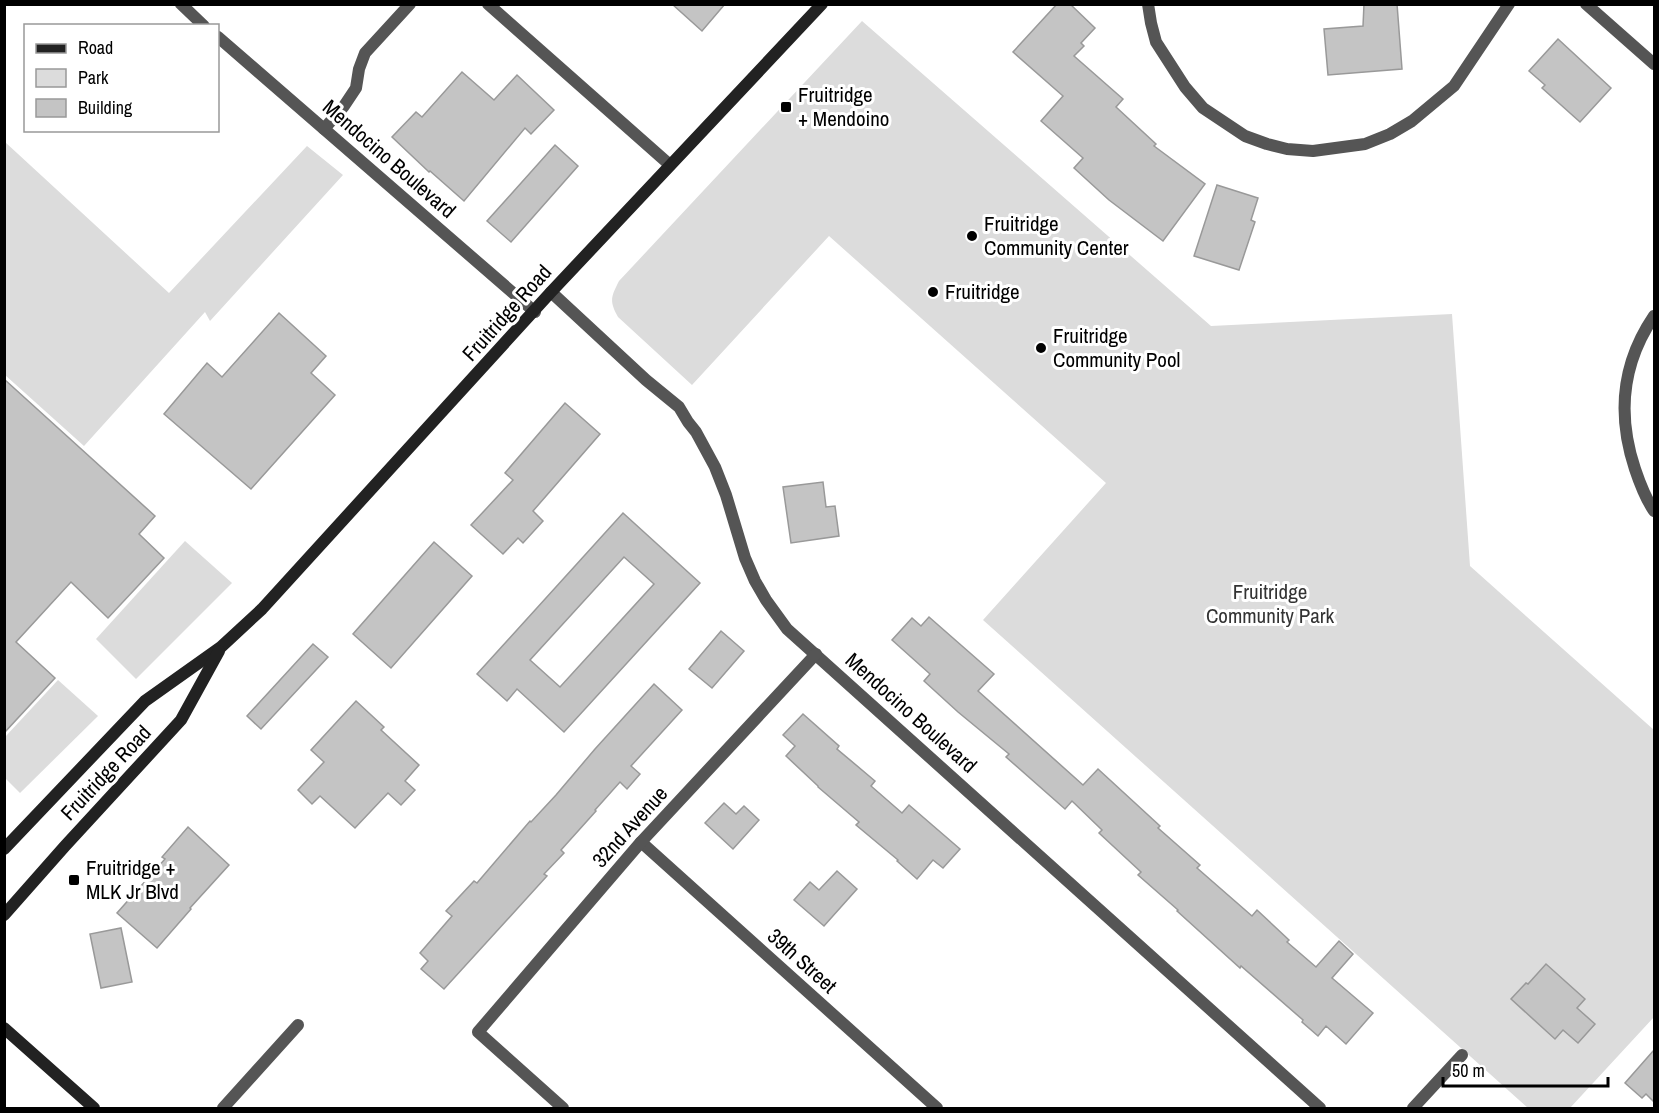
<svg xmlns="http://www.w3.org/2000/svg" width="1659" height="1113" font-family="'Archivo Narrow',sans-serif">
<style>
.green{fill:#dcdcdc}
.building{fill:#c4c4c4;stroke:#999;stroke-width:1.5;fill-rule:evenodd}
.lines{fill:none;stroke-linecap:round;stroke-linejoin:round}
.street{stroke:#555;stroke-width:12}
.secondary{stroke:#222;stroke-width:12}
.poi-dot{fill:#000;stroke:#fff;stroke-width:2}
.labels{text-anchor:middle;stroke-width:6;stroke-linejoin:round;paint-order:stroke}
.poi-label{font-size:21px;fill:#000;stroke:#fff;text-anchor:start}
.street-label{font-size:21px;fill:#000;stroke:#fff}
.park-label{font-size:21px;fill:#333;stroke:#fff}
</style>
<rect width="100%" height="100%" fill="#fff"/>
<g class="green">
<path d="M 862,21 L 1211,326 L 1452,314 L 1470,566 L 1654,730 L 1654,1017 L 1570,1108 L 1528,1108 L 983,620 L 1106,483 L 829,236 L 692,385 L 618,317 C 609,301 611,297 619,281 Z"/>
<path d="M 5,142 L 169,293 L 307,146 L 343,175 L 210,321 L 205,312 L 84,446 L 5,375 Z"/>
<path d="M 185,541 L 232,583 L 136,679 L 96,639 Z"/>
<path d="M 58,680 L 98,716 L 20,793 L 5,778 L 5,737 Z"/>
</g>
<g class="building">
<path d="M 672,4 L 725,4 L 702,31 Z"/>
<path d="M 1057,4 L 1070,4 L 1095,28 L 1081,43 L 1084,46 L 1074,56 L 1123,99 L 1116,107 L 1156,144 L 1154,146 L 1205,184 L 1163,241 L 1109,200 L 1074,168 L 1083,158 L 1041,121 L 1063,96 L 1013,52 Z"/>
<path d="M 1364,4 L 1397,4 L 1402,69 L 1328,75 L 1324,29 L 1363,26 Z"/>
<path d="M 1558,39 L 1611,88 L 1580,122 L 1542,88 L 1545,85 L 1529,71 Z"/>
<path d="M 462,72 L 494,100 L 517,75 L 554,110 L 531,134 L 525,128 L 464,201 L 430,171 L 429,172 L 392,137 L 416,112 L 422,117 Z"/>
<path d="M 555,145 L 578,166 L 511,242 L 487,221 Z"/>
<path d="M 1217,185 L 1258,198 L 1251,220 L 1255,222 L 1239,270 L 1194,256 Z"/>
<path d="M 279,313 L 326,356 L 311,373 L 335,395 L 251,489 L 164,414 L 207,363 L 222,377 Z"/>
<path d="M 4,379 L 155,516 L 139,534 L 164,558 L 108,618 L 71,582 L 16,642 L 55,678 L 4,733 Z"/>
<path d="M 565,403 L 600,434 L 533,511 L 543,521 L 523,543 L 518,538 L 503,554 L 471,525 L 513,480 L 505,473 Z"/>
<path d="M 823,482 L 826,507 L 835,506 L 839,536 L 791,543 L 783,487 Z"/>
<path d="M 623,513 L 700,583 L 564,732 L 517,689 L 507,701 L 477,674 ZM 624,557 L 654,584 L 560,687 L 530,660 Z"/>
<path d="M 434,542 L 472,576 L 391,668 L 353,634 Z"/>
<path d="M 929,617 L 994,674 L 978,691 L 1083,785 L 1098,769 L 1160,826 L 1158,828 L 1200,865 L 1197,868 L 1252,916 L 1257,910 L 1289,940 L 1287,942 L 1316,967 L 1339,941 L 1353,954 L 1332,978 L 1373,1013 L 1346,1044 L 1326,1026 L 1318,1036 L 1302,1022 L 1303,1020 L 1241,966 L 1240,968 L 1177,911 L 1178,910 L 1138,875 L 1141,872 L 1099,833 L 1102,830 L 1072,801 L 1065,809 L 1006,757 L 1009,754 L 958,712 L 924,681 L 930,674 L 892,640 L 912,618 L 921,626 Z"/>
<path d="M 721,631 L 744,651 L 712,688 L 689,669 Z"/>
<path d="M 313,644 L 328,657 L 261,729 L 247,716 Z"/>
<path d="M 654,684 L 682,710 L 631,766 L 640,774 L 627,789 L 620,782 L 595,810 L 596,811 L 561,850 L 564,853 L 544,874 L 547,876 L 444,989 L 421,969 L 428,961 L 420,953 L 452,916 L 446,911 L 474,881 L 477,883 L 530,821 L 531,822 L 556,795 L 595,749 Z"/>
<path d="M 356,701 L 384,727 L 381,730 L 419,765 L 405,781 L 415,790 L 401,805 L 388,793 L 355,828 L 320,796 L 312,804 L 298,790 L 324,762 L 311,750 Z"/>
<path d="M 803,714 L 839,746 L 837,749 L 875,781 L 871,786 L 902,813 L 909,805 L 960,849 L 943,868 L 933,860 L 917,879 L 897,861 L 898,860 L 856,825 L 859,822 L 818,787 L 818,786 L 786,756 L 795,746 L 783,735 Z"/>
<path d="M 724,803 L 736,814 L 744,806 L 759,820 L 733,849 L 705,823 Z"/>
<path d="M 188,827 L 229,865 L 190,908 L 191,909 L 157,948 L 117,913 L 165,859 L 162,857 Z"/>
<path d="M 837,871 L 857,889 L 824,926 L 794,900 L 810,882 L 819,890 Z"/>
<path d="M 121,928 L 132,982 L 101,988 L 90,934 Z"/>
<path d="M 1546,964 L 1585,999 L 1577,1008 L 1595,1024 L 1578,1043 L 1563,1030 L 1555,1039 L 1511,999 L 1526,983 L 1528,984 Z"/>
<path d="M 1654,1050 L 1654,1102 L 1646,1094 L 1642,1098 L 1625,1083 Z"/>
</g>
<g class="lines">
<g class="street">
<path d="M 181,4 L 204,26"/>
<path d="M 488,4 L 670,165"/>
<path d="M 1148,4 L 1151,23 L 1156,42 L 1185,87 L 1203,108 L 1245,136 L 1267,144 L 1287,149 L 1313,151 L 1365,144 L 1390,134 L 1412,121 L 1454,86 L 1509,4"/>
<path d="M 1586,4 L 1654,64"/>
<path d="M 218,37 L 535,312"/>
<path d="M 324,129 L 344,106 L 356,88 L 359,69 L 365,53 L 410,4"/>
<path d="M 551,292 L 646,380 L 679,407 L 688,422 L 696,432 L 715,467 L 726,495 L 745,558 L 755,581 L 766,600 L 787,629 L 1320,1108"/>
<path d="M 1654,316 C 1622,363 1617,415 1635,469 C 1640,484 1646,499 1654,511"/>
<path d="M 641,842 L 937,1108"/>
<path d="M 223,1108 L 298,1025"/>
<path d="M 563,1108 L 478,1032 L 641,842 L 816,654"/>
<path d="M 1413,1108 L 1462,1055"/>
</g>
<g class="secondary">
<path d="M 4,849 L 145,701 L 221,647 L 262,609 L 551,292 L 822,4"/>
<path d="M 4,915 L 65,846 L 181,720 L 219,651"/>
<path d="M 4,1028 L 94,1108"/>
</g>
</g>
<g class="poi-dot">
<rect x="780" y="101" width="12" height="12" rx="3"/>
<circle cx="972" cy="236" r="6"/>
<circle cx="933" cy="292" r="6"/>
<circle cx="1041" cy="348" r="6"/>
<rect x="68" y="874" width="12" height="12" rx="3"/>
</g>
<g class="labels">
<g class="poi-label">
<text x="798" y="102">Fruitridge<tspan x="798" dy="24">+ Mendoino</tspan></text>
<text x="984" y="231">Fruitridge<tspan x="984" dy="24">Community Center</tspan></text>
<text x="945" y="299">Fruitridge</text>
<text x="1053" y="343">Fruitridge<tspan x="1053" dy="24">Community Pool</tspan></text>
<text x="86" y="875">Fruitridge +<tspan x="86" dy="24">MLK Jr Blvd</tspan></text>
</g>
<g class="street-label">
<text transform="translate(389 159) rotate(41)" y="7">Mendocino Boulevard</text>
<text transform="translate(507 313) rotate(-48)" y="7">Fruitridge Road</text>
<text transform="translate(911 713) rotate(42)" y="7">Mendocino Boulevard</text>
<text transform="translate(106 773) rotate(-47)" y="7">Fruitridge Road</text>
<text transform="translate(630 827) rotate(-48)" y="7">32nd Avenue</text>
<text transform="translate(802 961) rotate(42)" y="7">39th Street</text>
</g>
<g class="park-label">
<text x="1270" y="599">Fruitridge<tspan x="1270" dy="24">Community Park</tspan></text>
</g>
</g>
<rect width="1659" height="1113" fill="none" stroke="#000000" stroke-width="12"/>
<rect x="24" y="24" width="195" height="108" fill="#ffffff" stroke="#999999" stroke-width="1.5"/>
<rect x="36" y="44" width="30" height="9" fill="#222222" stroke="#999999" stroke-width="1.5"/>
<text x="78" y="54" font-size="18" fill="#000000">Road</text>
<rect x="36" y="69" width="30" height="18" fill="#dcdcdc" stroke="#999999" stroke-width="1.5"/>
<text x="78" y="84" font-size="18" fill="#000000">Park</text>
<rect x="36" y="99" width="30" height="18" fill="#c4c4c4" stroke="#999999" stroke-width="1.5"/>
<text x="78" y="114" font-size="18" fill="#000000">Building</text>
<path d="M1443 1077v9h165v-9" fill="none" stroke="#000000" stroke-width="3"/>
<text x="1452" y="1077" font-size="18" fill="#000000" stroke="#ffffff" stroke-width="4.5" paint-order="stroke">50 m</text>
</svg>
